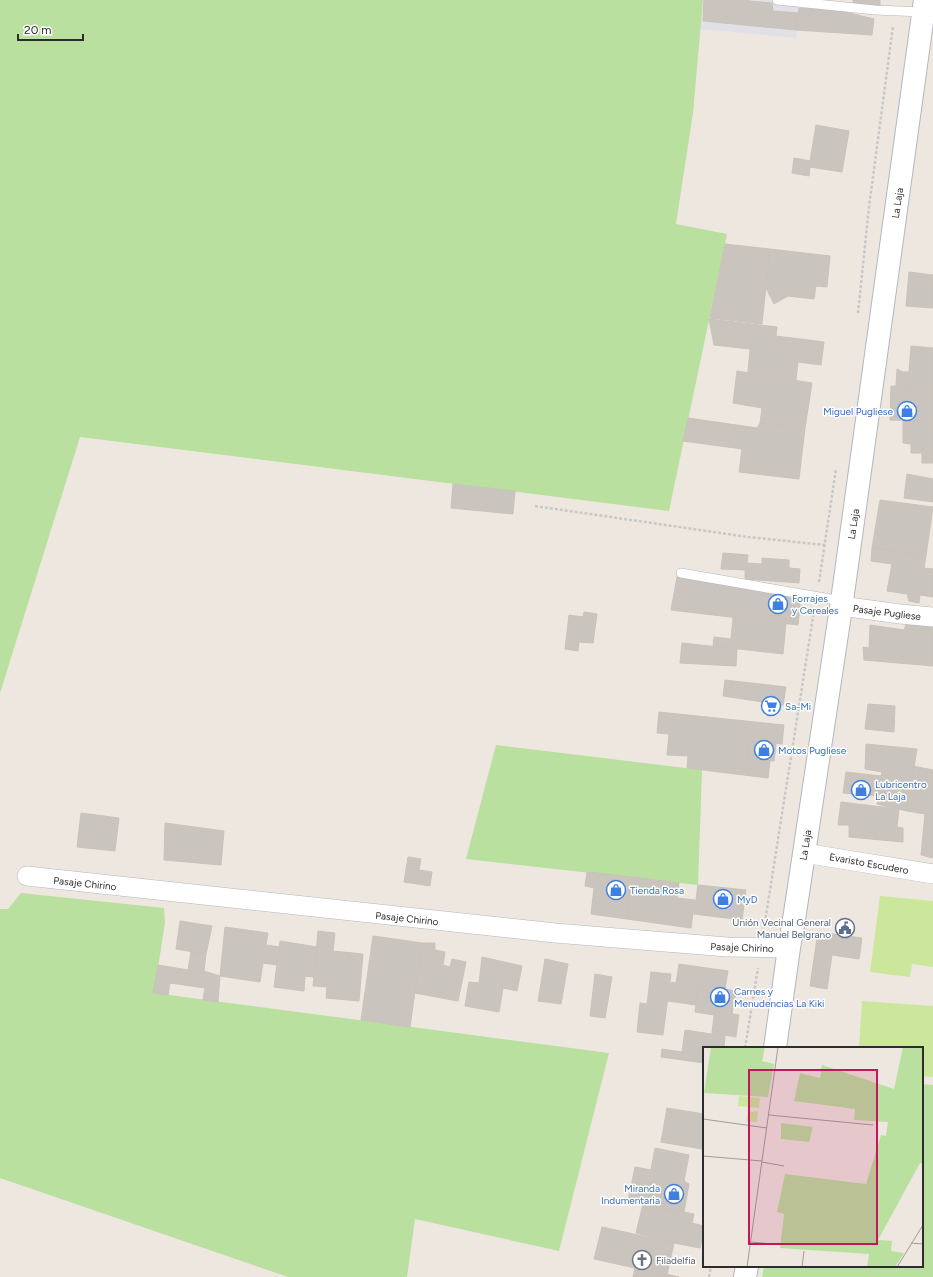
<svg xmlns="http://www.w3.org/2000/svg" width="933" height="1277" font-family="Figtree,sans-serif">
<style>
.industrial{fill:#e1e0e6}
.green{fill:#b9e09f}
.pitch{fill:#cbe79c}
.building{fill:#c9c5be;stroke:#c9c2b9}
.lines{fill:none;stroke-linecap:round;stroke-linejoin:round}
.service-casing{stroke:#b3b6bf;stroke-width:10}
.minor-casing{stroke:#b3b6bf;stroke-width:20}
.secondary-casing{stroke:#b3b6bf;stroke-width:24}
.path{stroke:#c8c8c8;stroke-width:2.5;stroke-dasharray:3 2;stroke-linecap:butt}
.service{stroke:#fff;stroke-width:9}
.minor{stroke:#fff;stroke-width:19}
.secondary{stroke:#fff;stroke-width:22}
.labels{text-anchor:middle;stroke-width:3;stroke-linejoin:round;paint-order:stroke}
.street-label{font-size:10px;fill:#2c2c2c;stroke:#fff}
.shop-label{font-size:10px;fill:#366cbe;stroke:#fff;text-anchor:start}
.service-label{font-size:10px;fill:#4e5e75;stroke:#fff;text-anchor:end}
.worship-label{font-size:10px;fill:#5b616d;stroke:#fff;text-anchor:start}
.inset-road{fill:none;stroke:#a09c98;stroke-width:1}
.view{fill:#c2185b;fill-opacity:0.15;stroke:#c2185b;stroke-width:2}
.inset-edge{fill:none;stroke:#2c2c2c;stroke-width:2}
</style>
<rect width="100%" height="100%" fill="#ede7e0"/>
<path class="industrial" d="M 703,0 L 799,0 L 796,38 L 700,29 Z"/>
<g class="green">
<path d="M 0,0 L 703,0 L 693,113 L 676,224 L 727,234 L 669,511 L 80,437 L 0,693 Z"/>
<path d="M 496,745 L 702,770 L 698,885 L 466,859 Z"/>
<path d="M 21,893 L 164,908 L 165,923 L 154,993 L 609,1053 L 559,1251 L 415,1219 L 407,1277 L 288,1277 L 0,1178 L 0,909 L 8,909 Z"/>
<path d="M 922,1084 L 933,1085 L 933,1277 L 762,1277 L 764,1266 L 922,1266 Z"/>
</g>
<g class="pitch">
<path d="M 880,896 L 933,901 L 933,967 L 912,964 L 910,977 L 870,972 Z"/>
<path d="M 862,1001 L 933,1006 L 933,1077 L 922,1076 L 922,1048 L 859,1048 Z"/>
</g>
<g class="building">
<path d="M 704,0 L 749,0 L 749,1 L 772,3 L 773,11 L 798,13 L 796,30 L 703,21 Z"/>
<path d="M 853,0 L 880,0 L 880,6 L 853,5 Z"/>
<path d="M 799,8 L 841,11 L 874,19 L 872,35 L 796,30 Z"/>
<path d="M 816,125 L 849,131 L 842,172 L 810,167 L 809,176 L 792,173 L 794,158 L 810,161 Z"/>
<path d="M 725,244 L 770,249 L 762,324 L 710,318 Z"/>
<path d="M 770,249 L 830,256 L 827,287 L 816,286 L 814,299 L 788,296 L 774,304 L 766,288 Z"/>
<path d="M 909,272 L 933,275 L 933,308 L 906,306 Z"/>
<path d="M 709,319 L 777,327 L 776,336 L 824,342 L 821,365 L 798,362 L 796,380 L 748,372 L 750,349 L 714,345 Z"/>
<path d="M 911,346 L 933,348 L 933,387 L 896,386 L 897,369 L 903,372 L 909,372 Z"/>
<path d="M 737,371 L 812,383 L 805,428 L 760,423 L 762,408 L 733,403 Z"/>
<path d="M 891,386 L 933,387 L 933,421 L 890,420 Z"/>
<path d="M 688,418 L 757,428 L 760,423 L 805,428 L 799,479 L 739,472 L 742,449 L 683,441 Z"/>
<path d="M 903,420 L 933,421 L 933,463 L 922,463 L 922,453 L 911,453 L 911,444 L 903,443 Z"/>
<path d="M 907,474 L 933,479 L 933,502 L 904,498 Z"/>
<path d="M 453,484 L 515,491 L 513,514 L 451,508 Z"/>
<path d="M 880,500 L 933,507 L 926,556 L 872,548 Z"/>
<path d="M 872,548 L 926,556 L 924,568 L 933,569 L 933,597 L 920,595 L 919,603 L 909,601 L 907,594 L 887,591 L 892,564 L 871,561 Z"/>
<path d="M 723,553 L 748,555 L 747,563 L 762,564 L 762,558 L 789,560 L 789,568 L 800,569 L 799,583 L 745,579 L 745,570 L 721,569 Z"/>
<path d="M 677,577 L 801,597 L 798,625 L 671,610 Z"/>
<path d="M 584,612 L 597,614 L 593,643 L 579,642 L 578,651 L 565,649 L 569,615 L 583,617 Z"/>
<path d="M 733,618 L 786,623 L 783,654 L 713,646 L 714,637 L 731,639 Z"/>
<path d="M 907,622 L 933,625 L 933,666 L 864,660 L 863,647 L 869,648 L 870,625 L 904,630 Z"/>
<path d="M 682,643 L 737,649 L 736,666 L 680,663 Z"/>
<path d="M 725,680 L 786,687 L 783,705 L 723,696 Z"/>
<path d="M 868,704 L 895,706 L 894,732 L 865,729 Z"/>
<path d="M 659,712 L 784,725 L 782,744 L 749,741 L 748,759 L 770,761 L 768,778 L 687,768 L 688,756 L 667,755 L 669,734 L 657,733 Z"/>
<path d="M 749,741 L 776,744 L 774,761 L 748,759 Z"/>
<path d="M 866,744 L 917,749 L 907,811 L 877,804 L 882,772 L 865,769 Z"/>
<path d="M 913,766 L 933,770 L 933,858 L 921,855 L 925,814 L 907,811 Z"/>
<path d="M 846,772 L 881,776 L 878,796 L 843,793 Z"/>
<path d="M 841,802 L 899,809 L 897,827 L 903,828 L 903,842 L 849,837 L 849,825 L 838,825 Z"/>
<path d="M 81,813 L 119,818 L 115,851 L 77,847 Z"/>
<path d="M 165,823 L 224,831 L 221,865 L 164,860 Z"/>
<path d="M 408,857 L 421,859 L 419,870 L 432,872 L 430,886 L 404,882 Z"/>
<path d="M 587,872 L 632,877 L 627,919 L 591,914 L 594,888 L 585,886 Z"/>
<path d="M 632,877 L 679,883 L 677,898 L 695,900 L 691,928 L 627,919 Z"/>
<path d="M 698,885 L 746,890 L 742,920 L 694,914 Z"/>
<path d="M 180,921 L 212,926 L 206,954 L 176,949 Z"/>
<path d="M 225,927 L 268,933 L 266,945 L 280,947 L 277,965 L 263,963 L 260,982 L 220,976 Z"/>
<path d="M 318,931 L 335,933 L 333,951 L 363,954 L 359,1001 L 326,998 L 327,987 L 313,986 Z"/>
<path d="M 818,932 L 862,938 L 859,959 L 832,955 L 827,989 L 810,986 Z"/>
<path d="M 373,936 L 422,943 L 410,1027 L 361,1020 Z"/>
<path d="M 280,941 L 317,947 L 314,977 L 305,976 L 304,991 L 274,987 Z"/>
<path d="M 422,943 L 435,943 L 435,950 L 445,952 L 443,965 L 450,967 L 452,959 L 466,962 L 458,1001 L 415,993 Z"/>
<path d="M 191,952 L 206,954 L 204,971 L 220,976 L 218,1002 L 203,1000 L 205,988 L 170,983 L 168,995 L 153,993 L 158,965 L 188,970 Z"/>
<path d="M 482,957 L 522,966 L 517,991 L 503,988 L 499,1012 L 465,1006 L 469,982 L 479,983 Z"/>
<path d="M 545,959 L 568,964 L 561,1004 L 538,1001 Z"/>
<path d="M 679,964 L 728,971 L 725,989 L 699,985 L 696,1005 L 668,1001 L 671,982 L 676,983 Z"/>
<path d="M 651,972 L 671,974 L 663,1035 L 637,1032 L 640,1003 L 647,1004 Z"/>
<path d="M 595,974 L 612,977 L 605,1018 L 590,1016 Z"/>
<path d="M 699,985 L 736,991 L 732,1014 L 739,1015 L 736,1037 L 712,1033 L 714,1015 L 695,1012 Z"/>
<path d="M 685,1030 L 725,1036 L 724,1048 L 704,1048 L 704,1063 L 661,1057 L 662,1049 L 682,1052 Z"/>
<path d="M 667,1108 L 704,1114 L 704,1140 L 702,1149 L 661,1142 Z"/>
<path d="M 655,1148 L 689,1155 L 684,1181 L 689,1184 L 684,1212 L 628,1201 L 635,1167 L 651,1170 Z"/>
<path d="M 643,1204 L 694,1214 L 692,1223 L 704,1226 L 704,1232 L 700,1248 L 674,1243 L 636,1233 Z"/>
<path d="M 602,1227 L 674,1243 L 667,1275 L 594,1259 Z"/>
<path d="M 635,1267 L 679,1277 L 633,1277 Z"/>
</g>
<g class="lines">
<g class="service-casing">
<g id="service">
<path d="M 777,0 L 875,10 L 923,12"/>
<path d="M 681,573 L 842,601"/>
</g>
</g>
<g class="minor-casing">
<g id="minor">
<path d="M 841,606 L 900,614 L 933,617"/>
<path d="M 804,853 L 933,874"/>
<path d="M 27,876 L 555,933 L 727,947 L 789,948"/>
</g>
</g>
<g class="secondary-casing">
<g id="secondary">
<path d="M 775,1048 L 789,948 L 795,913 L 842,601 L 925,0"/>
<path d="M 745,1277 L 747,1266"/>
</g>
</g>
<g class="path">
<path d="M 858,313 L 869,207 L 893,26"/>
<path d="M 535,506 L 748,537 L 825,545"/>
<path d="M 819,582 L 836,469"/>
<path d="M 764,928 L 814,611"/>
<path d="M 745,1048 L 758,968"/>
<path d="M 709,1277 L 711,1266"/>
</g>
<use href="#service" class="service"/>
<use href="#minor" class="minor"/>
<use href="#secondary" class="secondary"/>
</g>
<defs>
<g id="shop-ring" transform="scale(1)"><circle r="9.5" fill="#fff" stroke="#3f7fe0" stroke-width="1.5"/><path d="M-5-2.5h2.3a2.7 3.5 0 0 1 5.4 0H5L5.5 6h-11ZM-1.5-2.5h3a1.5 2.3 0 0 0-3 0Z" fill="#3f7fe0"/></g>
<g id="supermarket-ring" transform="scale(1)"><circle r="9.5" fill="#fff" stroke="#3f7fe0" stroke-width="1.5"/><path d="M-6-5.5h2.5l.6 2H6L4.5 2H-2.5L-4.4-4H-6ZM-1.5 3.2a1.3 1.3 0 1 0 .1 0ZM3 3.2a1.3 1.3 0 1 0 .1 0Z" fill="#3f7fe0"/></g>
<g id="civic-ring" transform="scale(1)"><circle r="9.5" fill="#fff" stroke="#5c6f8a" stroke-width="1.5"/><path d="M-.6-6.5H3V-4.5H.6V-3L4-1V1h2V6H-6V1h2V-1L-.6-3ZM-1.2 2.5V6h2.4V2.5Z" fill="#5c6f8a"/></g>
<g id="church-ring" transform="scale(1)"><circle r="9.5" fill="#fff" stroke="#6b7280" stroke-width="1.5"/><path d="M-1.2-6h2.4v3.5h3.3v2.4h-3.3V6h-2.4V-.1h-3.3v-2.4h3.3Z" fill="#6b7280"/></g>
</defs>
<g fill-rule="evenodd">
<use href="#shop-ring" x="907" y="411"/>
<use href="#shop-ring" x="778" y="604"/>
<use href="#supermarket-ring" x="771" y="706"/>
<use href="#shop-ring" x="764" y="750"/>
<use href="#shop-ring" x="861" y="790"/>
<use href="#shop-ring" x="616" y="890"/>
<use href="#shop-ring" x="723" y="899"/>
<use href="#civic-ring" x="845" y="928"/>
<use href="#shop-ring" x="720" y="997"/>
<use href="#shop-ring" x="674" y="1194"/>
<use href="#church-ring" x="642" y="1260"/>
</g>
<g class="labels">
<g class="street-label">
<text transform="translate(897 203) rotate(-82)" y="4">La Laja</text>
<text transform="translate(853 524) rotate(-82)" y="4">La Laja</text>
<text transform="translate(887 612) rotate(7)" y="4">Pasaje Pugliese</text>
<text transform="translate(805 845) rotate(-81)" y="4">La Laja</text>
<text transform="translate(869 863) rotate(10)" y="4">Evaristo Escudero</text>
<text transform="translate(85 883) rotate(6)" y="4">Pasaje Chirino</text>
<text transform="translate(407 918) rotate(6)" y="4">Pasaje Chirino</text>
<text transform="translate(742 947) rotate(2)" y="4">Pasaje Chirino</text>
</g>
<g class="shop-label">
<text x="893" y="415" text-anchor="end">Miguel Pugliese</text>
<text x="792" y="602">Forrajes<tspan x="792" dy="12">y Cereales</tspan></text>
<text x="785" y="710">Sa-Mi</text>
<text x="778" y="754">Motos Pugliese</text>
<text x="875" y="788">Lubricentro<tspan x="875" dy="12">La Laja</tspan></text>
<text x="630" y="894">Tienda Rosa</text>
<text x="737" y="903">MyD</text>
<text x="734" y="995">Carnes y<tspan x="734" dy="12">Menudencias La Kiki</tspan></text>
<text x="660" y="1192" text-anchor="end">Miranda<tspan x="660" dy="12">Indumentaria</tspan></text>
</g>
<g class="service-label">
<text x="831" y="926">Unión Vecinal General<tspan x="831" dy="12">Manuel Belgrano</tspan></text>
</g>
<g class="worship-label">
<text x="656" y="1264">Filadelfia</text>
</g>
</g>
<g transform="translate(703 1047)">
<rect width="220" height="220" fill="#ede7e0"/>
<path d="M 8,0 L 62,0 L 59,14 L 71,17 L 65,50 L 1,46 ZM 200,0 L 220,0 L 220,117 L 217,116 L 175,193 L 189,194 L 188,204 L 201,206 L 192,220 L 164,220 L 166,207 L 77,201 L 81,167 L 74,165 L 82,127 L 163,137 L 178,88 L 183,89 L 185,75 L 151,73 L 152,62 L 91,54 L 97,26 L 117,31 L 119,18 L 191,42 ZM 78,76 L 110,80 L 106,95 L 78,92 Z" fill="#b9e09f"/>
<path d="M 36,49 L 57,51 L 56,61 L 35,59 ZM 55,64 L 54,75 L 43,74 L 45,65 Z" fill="#cbe79c"/>
<path class="inset-road" d="M 66,68 L 170,78M 0,72 L 64,81M 0,109 L 59,114M 59,115 L 81,119M 48,195 L 70,197M 208,196 L 220,197M 44,220 L 75,0M 99,220 L 101,204M 194,220 L 220,178"/>
<path class="view" d="M 46,23 L 174,23 L 174,197 L 46,197 Z"/>
<rect width="220" height="220" class="inset-edge"/>
</g>
<path d="M18 34v6h65v-6" fill="none" stroke="#2c2c2c" stroke-width="2"/>
<text x="24" y="34" font-size="12" fill="#2c2c2c" stroke="#ffffff" stroke-width="3" paint-order="stroke">20 m</text>
</svg>
